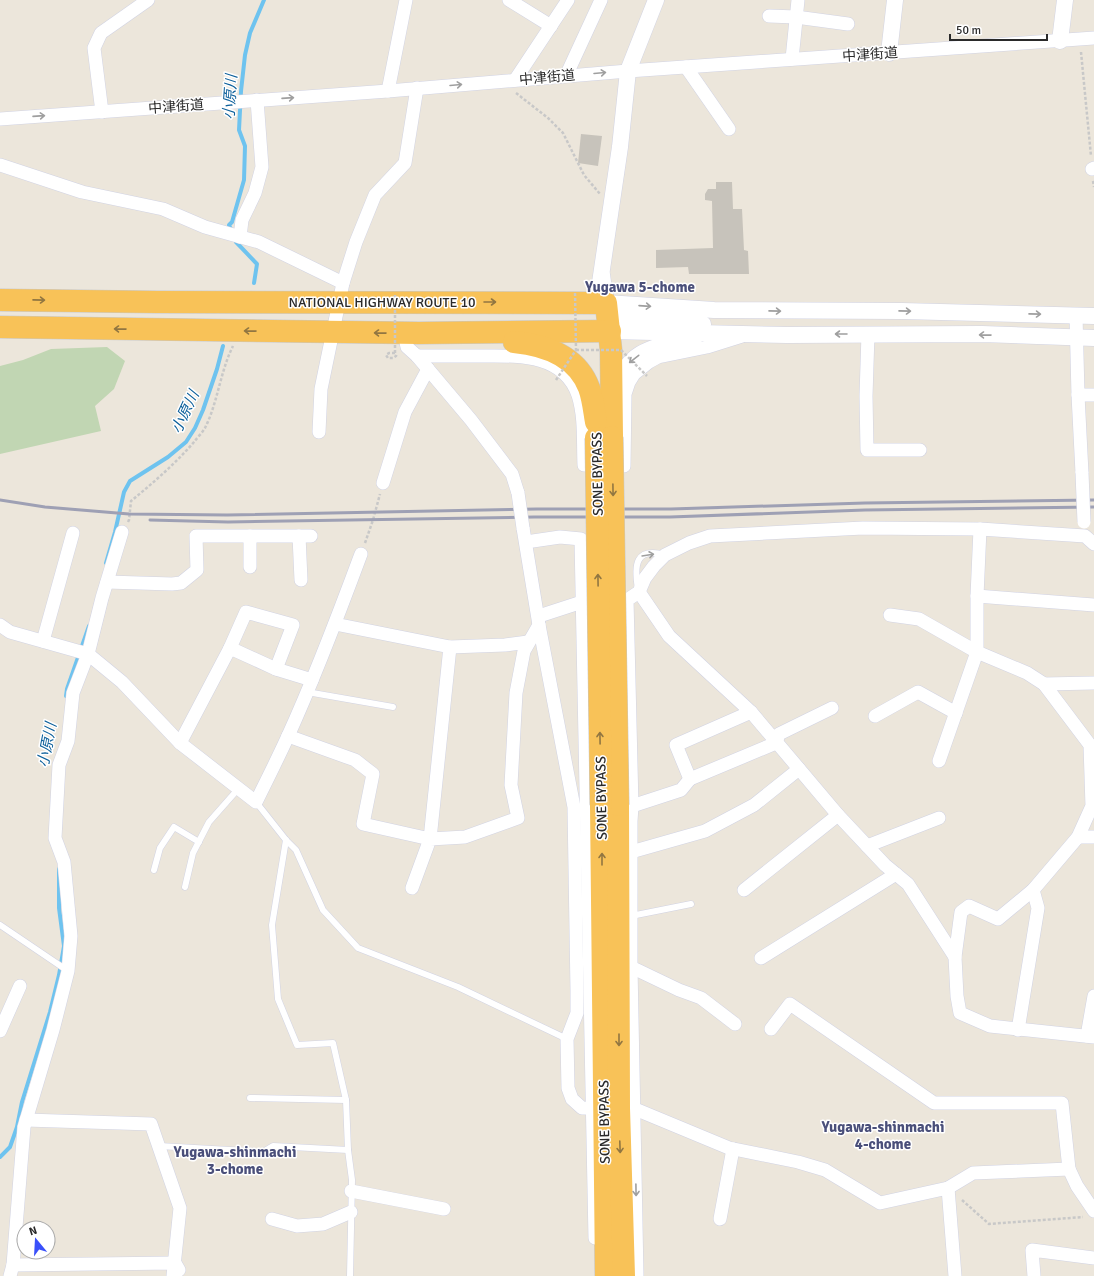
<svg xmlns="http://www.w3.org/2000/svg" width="1094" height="1276" font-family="Signika,'Noto Sans JP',sans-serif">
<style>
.cemetery{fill:#c1d6b3}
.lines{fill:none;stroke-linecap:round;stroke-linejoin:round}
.stream{stroke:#6ec3ef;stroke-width:4}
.building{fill:#c7c3bb}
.service-casing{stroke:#d1d3e3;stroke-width:7}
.minor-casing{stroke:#d1d3e3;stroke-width:14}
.tertiary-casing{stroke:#d1d3e3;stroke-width:17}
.trunk-casing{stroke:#c8c8c8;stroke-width:23}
.path{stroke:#c8c8c8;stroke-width:2.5;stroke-dasharray:3 2;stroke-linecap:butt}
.service{stroke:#fff;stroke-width:6}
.minor{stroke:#fff;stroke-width:13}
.tertiary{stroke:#fff;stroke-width:16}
.trunk{stroke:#f8c258;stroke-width:22}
.rail{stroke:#9ea0b4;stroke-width:3}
.minor-bridge-casing{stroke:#d1d3e3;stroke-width:14;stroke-linecap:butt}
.trunk-bridge-casing{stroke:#c8c8c8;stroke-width:23;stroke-linecap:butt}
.path-bridge{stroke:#c8c8c8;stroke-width:2.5;stroke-dasharray:3 2;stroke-linecap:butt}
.minor-bridge{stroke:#fff;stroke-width:13}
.trunk-bridge{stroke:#f8c258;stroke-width:22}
.oneway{stroke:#9f9f9f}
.oneway2{stroke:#917641}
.labels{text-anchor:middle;stroke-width:3;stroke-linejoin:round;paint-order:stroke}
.street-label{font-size:14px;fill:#2a2a2a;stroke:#fff}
.water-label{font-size:15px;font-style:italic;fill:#0d609b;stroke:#fff}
.neighbourhood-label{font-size:15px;font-weight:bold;fill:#4a4f7a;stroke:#fff}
</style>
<rect width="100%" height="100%" fill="#ece6db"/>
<path class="cemetery" d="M 107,347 L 125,361 L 114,389 L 95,406 L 101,431 L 0,454 L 0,366 L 23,360 L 51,349 Z"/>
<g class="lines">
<g class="stream">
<path d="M 232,232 L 229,225 L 232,222 L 244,180 L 245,146 L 239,130 L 241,91 L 245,55 L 250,33 L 264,0"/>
<path d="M 235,239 L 236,242 L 257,264 L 254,283"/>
<path d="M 106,563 L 115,532 L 124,492 L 130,481 L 168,457 L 186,442 L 195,428 L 203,410 L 217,369 L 223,346"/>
<path d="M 66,696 L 67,689 L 89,626"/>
<path d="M 0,1157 L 10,1147 L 17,1127 L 22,1102 L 50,1012 L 59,975 L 64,946 L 59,908 L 59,869"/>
</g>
</g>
<g class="building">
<path d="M 581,134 L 602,136 L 598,166 L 578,163 Z"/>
<path d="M 716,182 L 732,182 L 733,209 L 742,209 L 744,250 L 748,251 L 749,274 L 689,274 L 688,267 L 656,268 L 656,250 L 713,248 L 712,201 L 705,200 L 705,194 L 708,189 L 716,189 Z"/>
</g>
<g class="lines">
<g class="service-casing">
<g id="service">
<path d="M 638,589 C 634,565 635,547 665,555"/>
<path d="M 307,692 L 393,707"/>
<path d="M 256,802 L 286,840 L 296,850 L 323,910 L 358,948 L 458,987 L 567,1039"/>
<path d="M 286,840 L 272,925 L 278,999 L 297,1045 L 333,1043 L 346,1100 L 348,1150 L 352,1180 L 350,1276"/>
<path d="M 154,870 L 160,848 L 174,827 L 199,842"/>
<path d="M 185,887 L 193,853 L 209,822 L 239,788"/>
<path d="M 631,916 L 691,904"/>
<path d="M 0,925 L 68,971"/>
<path d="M 250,1098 L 346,1100"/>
<path d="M 159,1146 L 263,1152 L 273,1146 L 348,1150"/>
</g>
</g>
<g class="minor-casing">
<g id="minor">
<path d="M 509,0 L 551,26"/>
<path d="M 769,16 L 796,17 L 848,24"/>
<path d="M 792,59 L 798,0"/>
<path d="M 686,67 L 729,129"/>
<path d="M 566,76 L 601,0"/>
<path d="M 515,80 L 568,0"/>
<path d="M 388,91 L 406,0"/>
<path d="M 102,112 L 94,48 L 101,33 L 148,0"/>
<path d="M 0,119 L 388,91 L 628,71 L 1094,38"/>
<path d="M 0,165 L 82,192 L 163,209 L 205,227 L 259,242 L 343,283"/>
<path d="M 1092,169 L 1094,168"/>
<path d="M 240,237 L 242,220 L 255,193 L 262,167 L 257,100"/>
<path d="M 1076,315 L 1078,395 L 1082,473"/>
<path d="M 404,333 L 407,347 L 417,356 L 471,420 L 512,474 L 518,493"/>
<path d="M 868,334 L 866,396 L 867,450 L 920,450"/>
<path d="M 417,356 C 438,356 458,356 478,356 C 515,356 563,352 578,395 C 585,417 583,442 584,465 L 624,466 L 625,394 L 629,382 L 634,374 L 649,362 L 658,357 L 707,347 L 742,336"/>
<path d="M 1078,395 L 1094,395"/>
<path d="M 319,432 L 321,389 L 343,283 L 356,242 L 375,195 L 405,163 L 417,88"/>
<path d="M 383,483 L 405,412 L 428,369"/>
<path d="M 523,528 L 539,625 L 574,807 L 577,991 L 577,1013 L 567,1039 L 568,1088 L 572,1099 L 582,1108 L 635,1109 L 729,1148 L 798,1162 L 825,1170 L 880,1203 L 948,1188 L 973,1173 L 1069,1169 L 1077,1186 L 1094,1211"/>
<path d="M 980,529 L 977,596 L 977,652 L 1027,673 L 1044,684 L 1090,745 L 1092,806 L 1078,837 L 1033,890 L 998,919 L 969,906 L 961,912 L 955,957 L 957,996 L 960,1013 L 990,1026 L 1094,1037"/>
<path d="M 250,536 L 250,567"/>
<path d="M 299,536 L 301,580"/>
<path d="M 526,542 L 560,537 L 581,539 L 595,1238"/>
<path d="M 107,582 L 172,584 L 181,583 L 197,570 L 196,536 L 311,536"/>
<path d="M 639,592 L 669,636 L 751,712 L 838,815 L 885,865 L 908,884 L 955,957"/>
<path d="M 977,596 L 1094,605"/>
<path d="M 890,615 L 919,619 L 977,652 L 939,761"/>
<path d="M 539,616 L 582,602 L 591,602"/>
<path d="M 0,625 L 10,632 L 88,654 L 122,682 L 180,743 L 256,802 C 267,780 278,758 288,736 C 315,677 338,616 361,554"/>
<path d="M 43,641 L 73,533"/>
<path d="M 450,647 L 505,645 L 528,642"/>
<path d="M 230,648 L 246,612 L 293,625 L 276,669"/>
<path d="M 1044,684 L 1094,683"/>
<path d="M 751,712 L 676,745 L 690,779 L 776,743 L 779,734 L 832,708"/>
<path d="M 875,716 L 918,692 L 956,713"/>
<path d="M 288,736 L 355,760 L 373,774 L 363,824 L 430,839 L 450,647 L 335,624"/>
<path d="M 180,743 L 230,648 L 276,669 L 312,680"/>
<path d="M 632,806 L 681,790 L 690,779"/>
<path d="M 1078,837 L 1094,837"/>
<path d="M 867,846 L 939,818"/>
<path d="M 631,852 L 705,831 L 754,805 L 799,769"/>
<path d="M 412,888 L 430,839 L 465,837 L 518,818 L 511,785 L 516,693 L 524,651 L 539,625"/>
<path d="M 744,890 L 838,815"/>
<path d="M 761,958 L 896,874"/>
<path d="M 631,967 L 679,990 L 701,998 L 735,1024"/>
<path d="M 771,1029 L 790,1004 L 934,1103 L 1062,1103 L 1069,1169"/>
<path d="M 1018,1030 L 1038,908 L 1033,890"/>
<path d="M 0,1031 L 20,986"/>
<path d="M 1087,1036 L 1094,996"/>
<path d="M 26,1120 L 151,1124 L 180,1208 L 173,1276"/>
<path d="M 948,1188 L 955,1276"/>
<path d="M 351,1191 L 444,1209"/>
<path d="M 272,1219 L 297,1226 L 323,1224 L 351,1212"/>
<path d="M 720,1219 L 733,1149"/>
<path d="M 13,1265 L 175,1263 L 179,1270"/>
<path d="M 10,1276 L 13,1265 L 24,1127 L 53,1030 L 68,971 L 71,936 L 64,862 L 55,838 L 59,765 L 68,741 L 73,693 L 88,654 L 102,598 L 122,532"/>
<path d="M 637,1276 L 631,967 L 631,821 L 632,806 L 627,600 L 639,592 L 645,578 L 654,566 L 665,555 L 689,543 L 710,536 L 863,528 L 980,529 L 1085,536 L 1094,544"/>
<path d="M 1034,1276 L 1032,1250 L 1094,1258"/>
</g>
</g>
<g class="tertiary-casing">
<g id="tertiary">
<path d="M 656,0 L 628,71 L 620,147 L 597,303 L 608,313 L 617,316 L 678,321 L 703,324"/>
<path d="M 1060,41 L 1065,0"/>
<path d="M 889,53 L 895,0"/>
<path d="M 602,275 L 606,303 L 714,310 L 902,311 L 1094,316"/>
<path d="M 610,331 L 787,335 L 982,334 L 1094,338"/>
<path d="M 616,392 C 626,348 655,347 694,339"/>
</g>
</g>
<g class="trunk-casing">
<g id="trunk">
<path d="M 0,300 L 157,302 L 606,303 L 611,350 L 612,437"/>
<path d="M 0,327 L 419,333 L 610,331"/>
<path d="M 514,342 C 545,345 577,356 589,388 C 593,399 594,411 596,422"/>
<path d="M 601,805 L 606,1276"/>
<path d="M 618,805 L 619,1108 L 624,1276"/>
</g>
</g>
<g class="path">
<path d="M 1081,52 L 1091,156"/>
<path d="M 516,93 L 548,118 L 563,133 L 584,175 L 600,194"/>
<path d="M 1093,181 L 1094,187"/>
<path d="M 395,353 L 389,353 L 386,355 L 388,358 L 393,358 L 396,356 L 397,354"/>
<path d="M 128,522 L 129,520 L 131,501 C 153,483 175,464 194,442 C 197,438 202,433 205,428 C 218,402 220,372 233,346"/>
<path d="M 365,543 L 373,520 L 380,494"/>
<path d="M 962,1200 L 989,1224 L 1083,1217"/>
</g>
<use href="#service" class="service"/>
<use href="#minor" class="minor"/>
<use href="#tertiary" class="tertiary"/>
<use href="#trunk" class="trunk"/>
<g class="rail">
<path d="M 0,500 L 45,507 L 129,514 L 227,515 L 537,509 L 671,509 L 865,503 L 1094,500"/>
<path d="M 150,520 L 228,522 L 534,517 L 670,517 L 865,510 L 1094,507"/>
</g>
<g class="minor-bridge-casing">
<g id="minor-bridge">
<path d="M 1082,473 L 1084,522"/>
<path d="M 518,493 L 523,528"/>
</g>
</g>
<g class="trunk-bridge-casing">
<g id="trunk-bridge">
<path d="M 612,437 L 618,805"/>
<path d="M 596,438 L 601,805"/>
</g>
</g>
<g class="path-bridge">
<path d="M 576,350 L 621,350 L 647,376"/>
<path d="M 395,353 L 395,293"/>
<path d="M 556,380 L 576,350 L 575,291"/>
</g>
<use href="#minor-bridge" class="minor-bridge"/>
<use href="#trunk-bridge" class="trunk-bridge"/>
</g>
<defs><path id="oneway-shaft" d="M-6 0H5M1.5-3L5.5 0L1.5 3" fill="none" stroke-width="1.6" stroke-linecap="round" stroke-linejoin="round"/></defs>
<g class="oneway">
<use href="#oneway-shaft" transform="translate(600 73) rotate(-5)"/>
<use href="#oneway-shaft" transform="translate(456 85) rotate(-5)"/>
<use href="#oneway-shaft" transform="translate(288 98) rotate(-4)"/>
<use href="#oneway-shaft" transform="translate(39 116) rotate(-4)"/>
<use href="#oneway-shaft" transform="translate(645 306) rotate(4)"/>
<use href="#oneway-shaft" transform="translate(775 311) rotate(1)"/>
<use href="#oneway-shaft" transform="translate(905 311) rotate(1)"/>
<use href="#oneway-shaft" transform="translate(1035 314) rotate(1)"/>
<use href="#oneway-shaft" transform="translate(841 334) rotate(180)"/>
<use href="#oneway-shaft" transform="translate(985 335) rotate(-179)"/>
<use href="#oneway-shaft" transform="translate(634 359) rotate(142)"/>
<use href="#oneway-shaft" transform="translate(648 555) rotate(-9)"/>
<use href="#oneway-shaft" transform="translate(636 1190) rotate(89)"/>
</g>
<g class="oneway2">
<use href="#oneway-shaft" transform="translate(39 300) rotate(1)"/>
<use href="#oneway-shaft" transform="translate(490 302)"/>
<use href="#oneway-shaft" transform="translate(120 329) rotate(-179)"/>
<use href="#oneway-shaft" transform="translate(250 331) rotate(-179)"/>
<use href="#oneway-shaft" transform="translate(380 333) rotate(-179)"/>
<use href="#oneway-shaft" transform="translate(613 490) rotate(89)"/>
<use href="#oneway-shaft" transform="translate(598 580) rotate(-91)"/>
<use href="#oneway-shaft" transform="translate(600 738) rotate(-91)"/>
<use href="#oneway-shaft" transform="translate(602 859) rotate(-90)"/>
<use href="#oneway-shaft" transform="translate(619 1040) rotate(90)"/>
<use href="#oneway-shaft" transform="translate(620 1147) rotate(88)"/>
</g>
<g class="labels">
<g class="street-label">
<text transform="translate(870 54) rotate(-4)" y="5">中津街道</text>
<text transform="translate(547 77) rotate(-5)" y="5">中津街道</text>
<text transform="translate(176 106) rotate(-4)" y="5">中津街道</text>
<text x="382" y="307">NATIONAL HIGHWAY ROUTE 10</text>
<text transform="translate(597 474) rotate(-91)" y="5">SONE BYPASS</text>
<text transform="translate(601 798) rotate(-91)" y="5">SONE BYPASS</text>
<text transform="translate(604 1122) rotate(-91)" y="5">SONE BYPASS</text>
</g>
<g class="water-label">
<text transform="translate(230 97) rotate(-86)" y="5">小原川</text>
<text transform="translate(185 412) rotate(-65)" y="5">小原川</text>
<text transform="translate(47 745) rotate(-79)" y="5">小原川</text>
</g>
<g class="neighbourhood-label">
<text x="640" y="292">Yugawa 5-chome</text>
<text x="883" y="1132">Yugawa-shinmachi<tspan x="883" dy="17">4-chome</tspan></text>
<text x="235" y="1157">Yugawa-shinmachi<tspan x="235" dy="17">3-chome</tspan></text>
</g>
</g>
<g transform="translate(36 1240) rotate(342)"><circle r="19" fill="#ffffff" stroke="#aaaaaa"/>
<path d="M0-3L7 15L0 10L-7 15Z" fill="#3a50fa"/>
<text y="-6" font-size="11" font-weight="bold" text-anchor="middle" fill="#2a2a2a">N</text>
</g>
<path d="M950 34v6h97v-6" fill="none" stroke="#2a2a2a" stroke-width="2"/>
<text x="956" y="34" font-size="12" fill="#2a2a2a" stroke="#ffffff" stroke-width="3" paint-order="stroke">50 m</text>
</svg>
